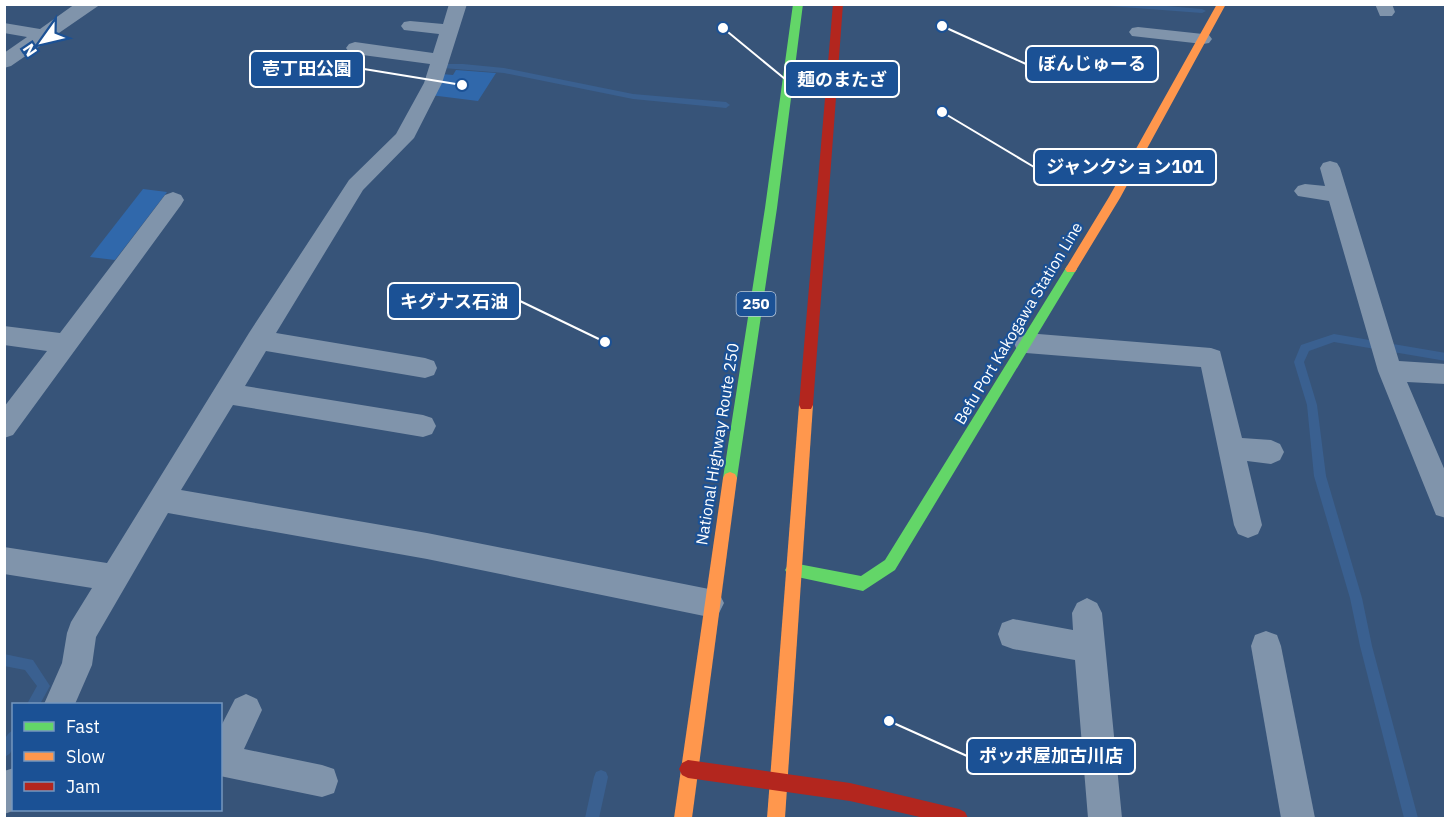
<svg xmlns="http://www.w3.org/2000/svg" width="1450" height="823" font-family="'IBM Plex Sans','Noto Sans JP',sans-serif">
<style>
.green{fill:#3068ab}
.lines{fill:none;stroke-linecap:round;stroke-linejoin:round}
.stream{fill:#3a6090;fill-rule:evenodd}
.street{fill:#8094ab;fill-rule:evenodd}
.fast{fill:#63d668;fill-rule:evenodd}
.slow{fill:#ff974d;fill-rule:evenodd}
.jam{fill:#b3261e;fill-rule:evenodd}
.labels{text-anchor:middle;stroke-width:4.5;stroke-linejoin:round;paint-order:stroke}
.shield{fill:#1b5195;stroke:#bbcbdf;stroke-width:1.5}
.shield-label{font-size:15px;font-weight:bold;fill:#fff}
.street-label{font-size:16px;fill:#fff;stroke:#1b5195}
.leader{fill:none;stroke:#fff;stroke-width:2}
.callout-dot{fill:#fff;stroke:#1b5195;stroke-width:2}
.callout{fill:#1b5195;stroke:#fff;stroke-width:2}
.callout-label{font-size:18px;text-anchor:middle;font-weight:bold;fill:#fff}
</style>
<rect width="100%" height="100%" fill="#375479"/>
<g class="green">
<path d="M 456,70 L 496,73 L 478,101 L 430,95 L 442,74 L 453,75 Z"/>
<path d="M 143,189 L 167,192 L 115,260 L 90,257 Z"/>
</g>
<g class="lines">
<g class="stream">
<path d="M 1106,4 L 1144,4 L 1202,9 L 1206,11 L 1202,13 L 1109,6 Z"/>
<path d="M 440,64 L 463,64 L 504,68 L 633,94 L 726,102 L 730,105 L 726,108 L 633,99 L 504,73 L 443,68 L 439,66 Z"/>
<path d="M 1334,334 L 1446,353 L 1446,361 L 1334,342 L 1309,351 L 1304,362 L 1317,405 L 1326,476 L 1362,598 L 1372,646 L 1418,818 L 1404,818 L 1360,646 L 1350,598 L 1314,476 L 1307,405 L 1294,362 L 1301,345 Z"/>
<path d="M 4,654 L 33,660 L 50,686 L 40,704 L 27,704 L 37,686 L 25,670 L 4,666 Z"/>
<path d="M 14,730 C 14,740 16,753 4,757 C 4,747 2,735 14,730 Z"/>
<path d="M 601,770 L 606,772 L 608,777 L 599,818 L 585,818 L 594,777 L 596,772 Z"/>
</g>
<g class="street">
<path d="M 75,4 L 101,4 L 11,66 L 4,68 L 4,53 L 27,37 L 4,33 L 4,23 L 40,29 Z"/>
<path d="M 449,4 L 467,4 L 442,83 L 414,138 L 363,190 L 276,333 L 425,358 L 434,361 L 437,368 L 434,375 L 425,378 L 266,351 L 245,386 L 423,415 L 432,418 L 436,426 L 432,434 L 423,437 L 233,405 L 181,490 L 427,533 L 709,589 L 719,593 L 724,603 L 719,613 L 709,617 L 427,559 L 168,513 L 96,637 L 92,665 L 75,704 L 44,704 L 62,663 L 67,633 L 71,622 L 92,588 L 4,574 L 4,547 L 107,563 L 249,333 L 349,180 L 396,134 L 424,83 L 430,64 L 355,54 L 349,52 L 346,48 L 349,44 L 355,42 L 433,53 L 439,34 L 404,30 L 401,26 L 404,22 L 410,21 L 443,24 Z"/>
<path d="M 1375,4 L 1392,4 L 1395,12 L 1392,16 L 1380,16 Z"/>
<path d="M 1138,27 L 1203,34 L 1209,35 L 1212,39 L 1209,43 L 1203,44 L 1132,36 L 1129,32 L 1132,28 Z"/>
<path d="M 1330,161 L 1337,163 L 1340,168 L 1399,361 L 1446,364 L 1446,384 L 1407,382 L 1446,473 L 1446,518 L 1436,515 L 1378,371 L 1329,201 L 1298,196 L 1294,191 L 1298,186 L 1305,184 L 1325,186 L 1320,168 L 1323,163 Z"/>
<path d="M 173,192 L 181,195 L 184,200 L 181,205 L 13,435 L 4,438 L 4,407 L 47,351 L 4,345 L 4,326 L 60,333 L 165,195 Z"/>
<path d="M 1026,333 L 1211,348 L 1220,351 L 1242,438 L 1271,440 L 1280,444 L 1284,452 L 1280,460 L 1271,464 L 1247,461 L 1262,525 L 1258,534 L 1248,538 L 1238,534 L 1234,525 L 1201,367 L 1026,353 L 1017,350 L 1014,343 L 1017,336 Z"/>
<path d="M 1087,598 L 1097,603 L 1102,613 L 1122,818 L 1088,818 L 1075,660 L 1013,649 L 1002,645 L 998,634 L 1002,623 L 1013,619 L 1073,630 L 1072,613 L 1077,603 Z"/>
<path d="M 1266,631 L 1277,635 L 1281,646 L 1315,818 L 1281,818 L 1251,646 L 1255,635 Z"/>
<path d="M 246,694 L 257,699 L 262,710 L 244,749 L 322,765 L 334,769 L 338,781 L 334,793 L 322,797 L 220,776 L 220,728 L 235,699 Z"/>
<path d="M 14,768 L 14,810 L 16,810 L 4,814 L 4,771 Z"/>
</g>
<g class="fast">
<path d="M 793,4 L 803,4 L 777,208 L 737,478 L 735,482 L 730,484 L 725,482 L 723,478 L 765,208 Z"/>
<path d="M 1071,264 L 1077,269 L 1075,272 L 895,570 L 863,591 L 788,575 L 785,570 L 788,565 L 793,563 L 861,576 L 885,560 L 1067,266 Z"/>
</g>
<g class="slow">
<path d="M 1217,4 L 1226,4 L 1120,198 L 1075,272 L 1067,272 L 1065,269 L 1067,266 L 1109,197 Z"/>
<path d="M 806,399 L 811,401 L 813,405 L 785,818 L 767,818 L 799,405 L 801,401 Z"/>
<path d="M 730,472 L 735,474 L 737,478 L 692,818 L 674,818 L 723,478 L 725,474 Z"/>
</g>
<g class="jam">
<path d="M 833,4 L 843,4 L 813,405 L 811,409 L 801,409 L 799,405 Z"/>
<path d="M 688,760 L 850,783 L 959,809 L 965,812 L 968,818 L 924,818 L 850,801 L 688,778 L 682,775 L 679,769 L 682,763 Z"/>
</g>
</g>
<g class="labels">
<rect class="shield" x="736.5" y="292" width="39" height="24" rx="4.5"/>
<g class="shield-label">
<text x="756" y="309">250</text>
</g>
<g class="street-label">
<text transform="translate(1018 323) rotate(-59)" y="6">Befu Port Kakogawa Station Line</text>
<text transform="translate(717 444) rotate(-81)" y="6">National Highway Route 250</text>
</g>
</g>
<path class="leader" d="M942 26L1026 64M462 85L364 69M723 28L785 79M942 112L1034 167M605 342L520 301M889 721L967 756"/>
<g class="callout-dot">
<circle cx="942" cy="26" r="6"/>
<circle cx="462" cy="85" r="6"/>
<circle cx="723" cy="28" r="6"/>
<circle cx="942" cy="112" r="6"/>
<circle cx="605" cy="342" r="6"/>
<circle cx="889" cy="721" r="6"/>
</g>
<g class="callout">
<rect x="1026" y="46" width="132" height="36" rx="6"/>
<rect x="250" y="51" width="114" height="36" rx="6"/>
<rect x="785" y="61" width="114" height="36" rx="6"/>
<rect x="1034" y="149" width="182" height="36" rx="6"/>
<rect x="388" y="283" width="132" height="36" rx="6"/>
<rect x="967" y="738" width="168" height="36" rx="6"/>
</g>
<g class="callout-label">
<text x="1092" y="70">ぼんじゅーる</text>
<text x="307" y="75">壱丁田公園</text>
<text x="842" y="86">麺のまたざ</text>
<text x="1125" y="173">ジャンクション101</text>
<text x="454" y="308">キグナス石油</text>
<text x="1051" y="762">ポッポ屋加古川店</text>
</g>
<rect width="1450" height="823" fill="none" stroke="#ffffff" stroke-width="12"/>
<rect x="12" y="703" width="210" height="108" fill="#1b5195" stroke="#7697bf" stroke-width="1.5"/>
<rect x="24" y="722" width="30" height="9" fill="#63d668" stroke="#7697bf" stroke-width="1.5"/>
<text x="66" y="733" font-size="18" fill="#ffffff">Fast</text>
<rect x="24" y="752" width="30" height="9" fill="#ff974d" stroke="#7697bf" stroke-width="1.5"/>
<text x="66" y="763" font-size="18" fill="#ffffff">Slow</text>
<rect x="24" y="782" width="30" height="9" fill="#b3261e" stroke="#7697bf" stroke-width="1.5"/>
<text x="66" y="793" font-size="18" fill="#ffffff">Jam</text>
<g transform="translate(42 42) rotate(236)" stroke="#1b5195" stroke-width="4.5" paint-order="stroke">
<path d="M0-4.5L10 22L0 15L-10 22Z" fill="#ffffff"/>
<text y="-9" font-size="16" font-weight="bold" text-anchor="middle" fill="#ffffff">N</text>
</g>
</svg>
